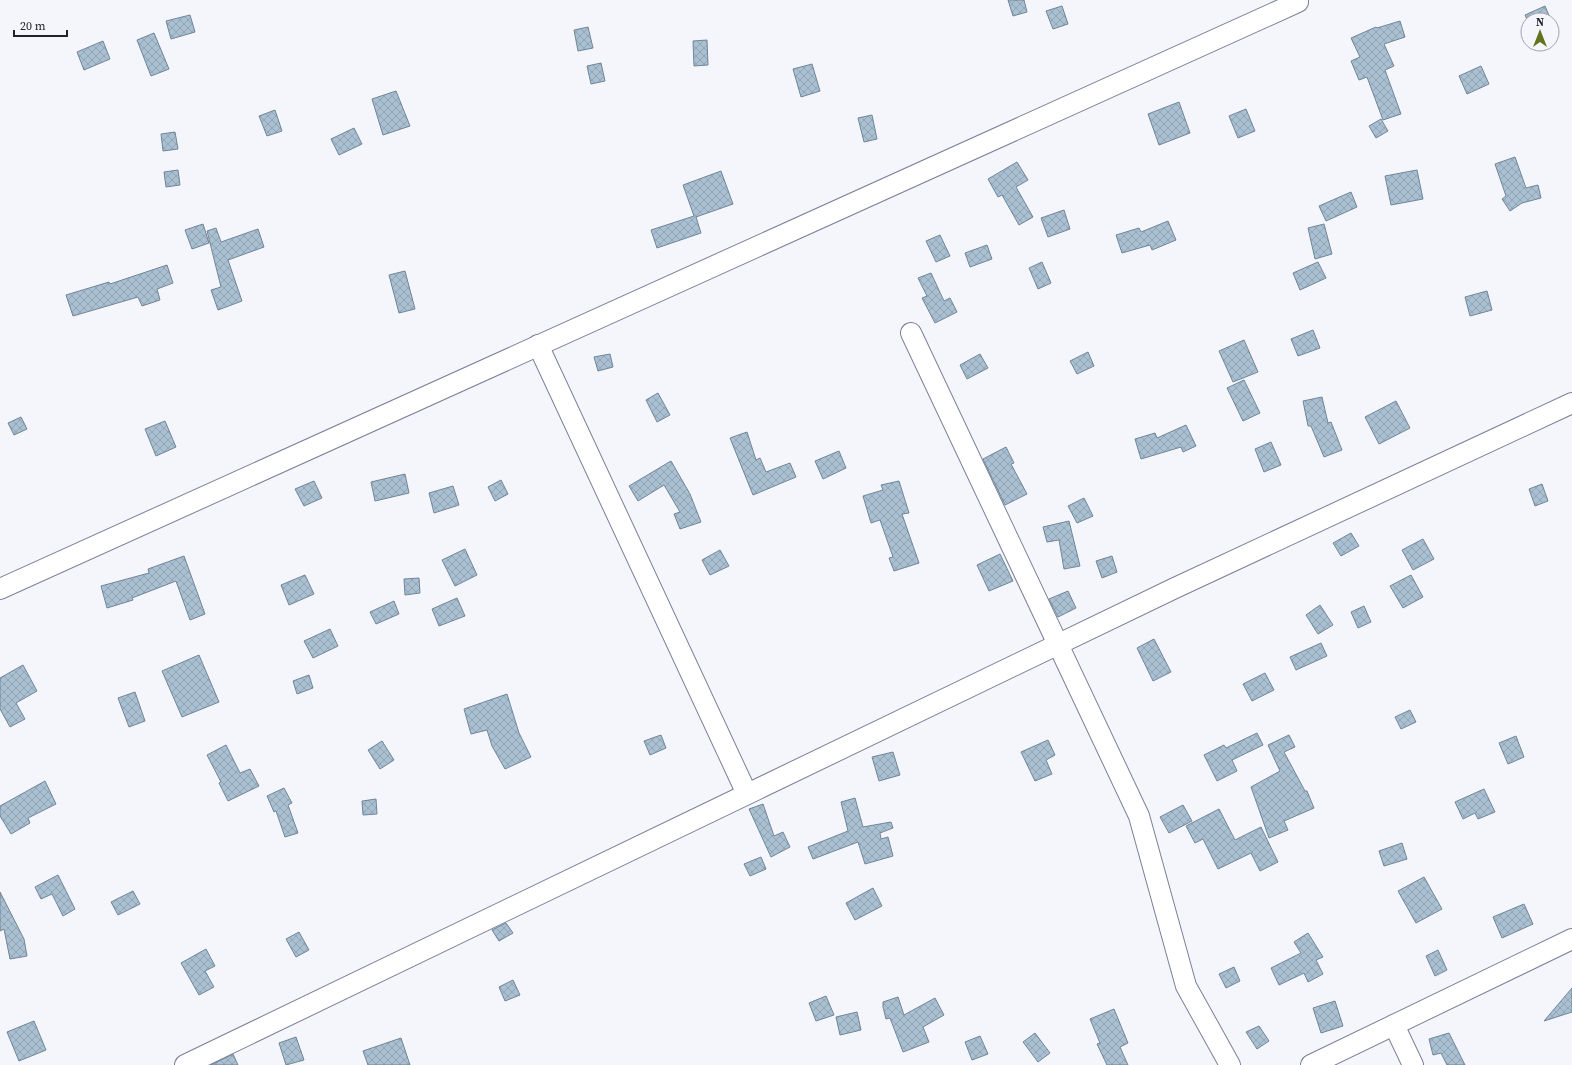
<svg xmlns="http://www.w3.org/2000/svg" width="1572" height="1065" font-family="'Source Serif 4',serif">
<style>
.building{fill:url(#building-cross-hatch);stroke:#708597}
.lines{fill:none;stroke-linecap:round;stroke-linejoin:round}
.street-casing{stroke:#7a8097;stroke-width:22}
.street{stroke:#fff;stroke-width:20}
</style>
<defs>
<pattern id="building-cross-hatch" width="8" height="8" patternUnits="userSpaceOnUse"><rect width="8" height="8" fill="#a9c0d2"/><path d="M0 0l8 8M0 8l8-8" fill="none" stroke="#91a5b4"/></pattern>
</defs>
<rect width="100%" height="100%" fill="#f5f6fc"/>
<g class="building">
<path d="M 1008,0 L 1024,0 L 1027,12 L 1013,16 Z"/>
<path d="M 1062,6 L 1068,24 L 1053,29 L 1046,11 Z"/>
<path d="M 1545,6 L 1551,20 L 1528,20 L 1528,22 L 1525,15 Z"/>
<path d="M 190,15 L 195,32 L 171,39 L 166,21 Z"/>
<path d="M 1400,21 L 1405,37 L 1384,44 L 1394,66 L 1385,70 L 1401,114 L 1383,120 L 1367,77 L 1359,80 L 1351,61 L 1360,57 L 1351,38 L 1376,27 L 1377,28 Z"/>
<path d="M 588,27 L 593,48 L 578,51 L 574,30 Z"/>
<path d="M 154,33 L 169,69 L 151,76 L 137,40 Z"/>
<path d="M 707,40 L 708,65 L 694,66 L 693,41 Z"/>
<path d="M 103,41 L 110,59 L 84,70 L 77,52 Z"/>
<path d="M 601,63 L 605,81 L 591,84 L 587,66 Z"/>
<path d="M 812,64 L 820,91 L 801,97 L 793,69 Z"/>
<path d="M 1481,66 L 1489,84 L 1467,94 L 1459,76 Z"/>
<path d="M 396,91 L 410,126 L 383,135 L 372,99 Z"/>
<path d="M 1179,102 L 1190,133 L 1159,145 L 1148,114 Z"/>
<path d="M 1246,109 L 1255,131 L 1238,138 L 1229,116 Z"/>
<path d="M 275,110 L 282,131 L 267,136 L 259,116 Z"/>
<path d="M 872,115 L 877,139 L 864,142 L 858,118 Z"/>
<path d="M 1381,119 L 1388,131 L 1376,138 L 1369,126 Z"/>
<path d="M 354,128 L 362,144 L 339,155 L 331,139 Z"/>
<path d="M 175,132 L 178,149 L 163,151 L 161,134 Z"/>
<path d="M 1515,157 L 1526,188 L 1538,185 L 1541,198 L 1522,203 L 1510,211 L 1502,199 L 1506,196 L 1495,164 Z"/>
<path d="M 1017,162 L 1028,180 L 1016,187 L 1033,217 L 1019,225 L 1002,195 L 998,197 L 988,179 Z"/>
<path d="M 178,170 L 180,185 L 166,187 L 164,172 Z"/>
<path d="M 1417,170 L 1423,199 L 1391,205 L 1385,176 Z"/>
<path d="M 721,171 L 733,204 L 696,217 L 701,233 L 657,248 L 651,230 L 694,216 L 683,185 Z"/>
<path d="M 1351,192 L 1357,207 L 1326,221 L 1319,206 Z"/>
<path d="M 1064,210 L 1070,229 L 1048,237 L 1041,218 Z"/>
<path d="M 1168,221 L 1176,240 L 1152,250 L 1150,245 L 1122,253 L 1116,235 L 1139,228 L 1141,232 Z"/>
<path d="M 203,224 L 209,243 L 192,249 L 185,230 Z"/>
<path d="M 1324,224 L 1332,254 L 1315,259 L 1308,228 Z"/>
<path d="M 216,228 L 221,242 L 258,229 L 264,247 L 228,260 L 242,301 L 218,310 L 211,290 L 221,287 L 207,231 Z"/>
<path d="M 940,235 L 950,256 L 936,262 L 926,241 Z"/>
<path d="M 987,245 L 992,259 L 970,267 L 965,253 Z"/>
<path d="M 1042,262 L 1051,283 L 1038,289 L 1029,268 Z"/>
<path d="M 1318,262 L 1326,278 L 1300,290 L 1293,273 Z"/>
<path d="M 167,265 L 173,283 L 157,289 L 160,300 L 142,306 L 138,297 L 73,316 L 66,295 L 109,282 L 110,284 Z"/>
<path d="M 405,271 L 415,309 L 399,313 L 389,275 Z"/>
<path d="M 931,273 L 944,301 L 950,298 L 957,312 L 935,323 L 922,298 L 927,296 L 918,278 Z"/>
<path d="M 1487,291 L 1492,310 L 1470,316 L 1465,297 Z"/>
<path d="M 1313,330 L 1320,348 L 1298,356 L 1291,339 Z"/>
<path d="M 1244,340 L 1258,372 L 1233,382 L 1219,351 Z"/>
<path d="M 1088,352 L 1094,366 L 1077,374 L 1070,361 Z"/>
<path d="M 610,354 L 613,367 L 598,371 L 594,357 Z"/>
<path d="M 980,354 L 988,368 L 967,379 L 960,365 Z"/>
<path d="M 1244,380 L 1260,413 L 1243,421 L 1227,388 Z"/>
<path d="M 658,393 L 670,415 L 657,422 L 646,400 Z"/>
<path d="M 1322,397 L 1328,423 L 1331,422 L 1342,450 L 1324,457 L 1311,426 L 1308,426 L 1303,401 Z"/>
<path d="M 1396,401 L 1410,428 L 1379,444 L 1365,417 Z"/>
<path d="M 21,417 L 27,429 L 14,435 L 8,423 Z"/>
<path d="M 165,421 L 176,447 L 156,456 L 145,429 Z"/>
<path d="M 1186,425 L 1196,446 L 1183,452 L 1181,447 L 1141,459 L 1135,439 L 1155,433 L 1157,438 Z"/>
<path d="M 747,432 L 756,460 L 760,458 L 766,472 L 790,463 L 796,477 L 753,495 L 730,438 Z"/>
<path d="M 1271,442 L 1281,465 L 1264,472 L 1255,449 Z"/>
<path d="M 1006,447 L 1014,463 L 1011,464 L 1027,494 L 1005,505 L 983,459 Z"/>
<path d="M 839,451 L 846,468 L 823,479 L 815,461 Z"/>
<path d="M 671,461 L 690,494 L 701,522 L 680,529 L 674,514 L 680,512 L 664,485 L 638,501 L 629,486 Z"/>
<path d="M 405,474 L 409,493 L 375,501 L 371,482 Z"/>
<path d="M 501,480 L 508,494 L 495,501 L 488,487 Z"/>
<path d="M 314,481 L 322,498 L 304,506 L 295,489 Z"/>
<path d="M 899,481 L 909,513 L 902,514 L 919,563 L 894,571 L 889,558 L 893,557 L 880,520 L 871,523 L 863,496 L 883,490 L 881,485 Z"/>
<path d="M 1542,484 L 1548,501 L 1535,506 L 1529,489 Z"/>
<path d="M 453,486 L 459,505 L 434,513 L 429,493 Z"/>
<path d="M 1084,498 L 1093,516 L 1077,523 L 1068,506 Z"/>
<path d="M 1069,521 L 1080,566 L 1064,569 L 1059,540 L 1047,542 L 1043,527 Z"/>
<path d="M 1351,533 L 1359,546 L 1341,556 L 1333,543 Z"/>
<path d="M 1423,539 L 1434,559 L 1413,570 L 1402,550 Z"/>
<path d="M 465,549 L 477,575 L 455,586 L 442,560 Z"/>
<path d="M 720,550 L 729,566 L 710,575 L 702,560 Z"/>
<path d="M 1000,554 L 1013,581 L 989,591 L 977,565 Z"/>
<path d="M 184,556 L 205,614 L 190,620 L 176,581 L 132,598 L 133,600 L 107,608 L 101,586 L 149,573 L 148,569 Z"/>
<path d="M 1112,556 L 1117,572 L 1102,578 L 1096,561 Z"/>
<path d="M 305,575 L 314,594 L 289,605 L 281,585 Z"/>
<path d="M 1411,575 L 1423,597 L 1403,608 L 1390,586 Z"/>
<path d="M 419,578 L 420,593 L 405,595 L 404,579 Z"/>
<path d="M 1068,591 L 1076,608 L 1058,617 L 1049,599 Z"/>
<path d="M 457,598 L 465,616 L 439,626 L 432,609 Z"/>
<path d="M 394,601 L 399,614 L 376,624 L 370,612 Z"/>
<path d="M 1320,605 L 1333,625 L 1318,634 L 1306,615 Z"/>
<path d="M 1364,606 L 1371,622 L 1358,628 L 1351,612 Z"/>
<path d="M 330,629 L 338,646 L 313,658 L 304,641 Z"/>
<path d="M 1154,639 L 1171,672 L 1153,681 L 1137,648 Z"/>
<path d="M 1321,643 L 1327,656 L 1296,670 L 1290,657 Z"/>
<path d="M 199,655 L 219,702 L 182,717 L 162,671 Z"/>
<path d="M 23,665 L 37,691 L 16,703 L 25,719 L 10,727 L 0,709 L 0,678 Z"/>
<path d="M 1265,673 L 1274,690 L 1252,701 L 1243,684 Z"/>
<path d="M 309,675 L 313,688 L 297,694 L 293,681 Z"/>
<path d="M 135,692 L 145,721 L 129,727 L 118,698 Z"/>
<path d="M 507,694 L 519,733 L 531,757 L 505,769 L 492,746 L 487,730 L 471,734 L 464,709 Z"/>
<path d="M 1410,710 L 1416,722 L 1401,729 L 1395,717 Z"/>
<path d="M 1257,733 L 1263,745 L 1232,760 L 1237,771 L 1217,781 L 1204,755 L 1224,745 L 1226,748 Z"/>
<path d="M 661,735 L 666,748 L 650,755 L 644,741 Z"/>
<path d="M 1289,735 L 1295,747 L 1284,752 L 1305,791 L 1307,791 L 1314,808 L 1284,821 L 1288,830 L 1269,838 L 1251,787 L 1280,771 L 1268,745 Z"/>
<path d="M 1516,736 L 1524,757 L 1508,764 L 1499,743 Z"/>
<path d="M 1048,740 L 1055,755 L 1046,760 L 1052,774 L 1035,781 L 1021,752 Z"/>
<path d="M 382,741 L 394,760 L 380,769 L 368,750 Z"/>
<path d="M 226,745 L 240,773 L 250,769 L 259,786 L 228,801 L 219,783 L 221,782 L 207,755 Z"/>
<path d="M 893,752 L 900,775 L 879,781 L 872,757 Z"/>
<path d="M 45,781 L 56,804 L 28,818 L 30,823 L 11,834 L 0,816 L 0,806 Z"/>
<path d="M 284,788 L 292,803 L 288,805 L 298,833 L 285,837 L 276,811 L 274,812 L 267,796 Z"/>
<path d="M 1484,789 L 1495,812 L 1478,819 L 1475,813 L 1463,819 L 1455,802 Z"/>
<path d="M 855,798 L 863,827 L 891,822 L 893,828 L 880,833 L 881,839 L 888,837 L 893,856 L 865,864 L 858,842 L 813,859 L 808,847 L 848,831 L 841,802 Z"/>
<path d="M 376,799 L 377,814 L 363,815 L 362,801 Z"/>
<path d="M 763,804 L 774,836 L 783,832 L 790,847 L 771,857 L 749,809 Z"/>
<path d="M 1183,805 L 1192,821 L 1169,833 L 1160,817 Z"/>
<path d="M 1219,809 L 1235,840 L 1261,827 L 1278,862 L 1260,871 L 1251,853 L 1218,869 L 1203,839 L 1195,843 L 1186,826 Z"/>
<path d="M 1402,843 L 1407,859 L 1384,866 L 1379,851 Z"/>
<path d="M 761,857 L 766,869 L 750,876 L 744,864 Z"/>
<path d="M 58,875 L 75,909 L 63,916 L 52,894 L 41,899 L 35,887 Z"/>
<path d="M 1424,877 L 1442,909 L 1416,923 L 1398,891 Z"/>
<path d="M 873,888 L 882,906 L 855,920 L 846,903 Z"/>
<path d="M 133,891 L 140,904 L 118,915 L 111,902 Z"/>
<path d="M 0,892 L 24,939 L 27,956 L 10,959 L 4,929 L 0,931 Z"/>
<path d="M 1524,904 L 1533,924 L 1502,938 L 1493,917 Z"/>
<path d="M 506,923 L 513,933 L 499,941 L 492,930 Z"/>
<path d="M 299,932 L 309,950 L 296,957 L 286,939 Z"/>
<path d="M 1308,933 L 1323,957 L 1316,960 L 1323,974 L 1308,982 L 1304,973 L 1279,985 L 1271,968 L 1301,953 L 1294,942 Z"/>
<path d="M 206,949 L 215,966 L 205,971 L 214,987 L 199,995 L 181,963 Z"/>
<path d="M 1438,950 L 1447,970 L 1435,976 L 1426,956 Z"/>
<path d="M 1234,967 L 1240,981 L 1226,988 L 1219,974 Z"/>
<path d="M 513,980 L 520,995 L 505,1001 L 499,987 Z"/>
<path d="M 1572,988 L 1572,1012 L 1544,1021 Z"/>
<path d="M 826,996 L 834,1015 L 816,1021 L 809,1003 Z"/>
<path d="M 898,997 L 904,1015 L 935,998 L 944,1015 L 923,1027 L 929,1042 L 903,1052 L 890,1018 L 886,1019 L 883,1007 L 883,1002 Z"/>
<path d="M 1335,1001 L 1343,1026 L 1321,1033 L 1313,1008 Z"/>
<path d="M 1114,1009 L 1128,1043 L 1120,1047 L 1128,1065 L 1107,1065 L 1097,1044 L 1100,1043 L 1090,1019 Z"/>
<path d="M 857,1012 L 861,1030 L 840,1035 L 836,1017 Z"/>
<path d="M 34,1021 L 46,1050 L 19,1061 L 7,1032 Z"/>
<path d="M 1259,1026 L 1269,1041 L 1257,1049 L 1246,1032 Z"/>
<path d="M 1035,1033 L 1050,1053 L 1038,1062 L 1023,1042 Z"/>
<path d="M 1449,1033 L 1465,1065 L 1447,1065 L 1441,1053 L 1433,1055 L 1429,1039 Z"/>
<path d="M 980,1036 L 988,1054 L 972,1060 L 965,1042 Z"/>
<path d="M 296,1037 L 304,1060 L 286,1065 L 279,1043 Z"/>
<path d="M 401,1038 L 410,1065 L 368,1065 L 363,1051 Z"/>
<path d="M 233,1054 L 238,1065 L 211,1065 Z"/>
</g>
<g class="lines">
<g class="street-casing">
<g id="street">
<path d="M 911,333 L 1139,816 L 1186,986 L 1230,1065"/>
<path d="M 538,345 L 747,794"/>
<path d="M 0,589 L 1298,2"/>
<path d="M 1394,1025 L 1413,1065"/>
<path d="M 185,1065 L 1175,588 L 1572,403"/>
<path d="M 1311,1065 L 1572,939"/>
</g>
</g>
<use href="#street" class="street"/>
</g>
<g transform="translate(1540 32)"><circle r="19" fill="#f5f6fc" stroke="#a0a2a9"/>
<path d="M0-3L7 15L0 10L-7 15Z" fill="#65721d"/>
<text y="-6" font-size="11" font-weight="bold" text-anchor="middle" fill="#20232c">N</text>
</g>
<path d="M14 30v6h53v-6" fill="none" stroke="#20232c" stroke-width="2"/>
<text x="20" y="30" font-size="12" fill="#20232c" stroke="#f5f6fc" stroke-width="3" paint-order="stroke">20 m</text>
</svg>
